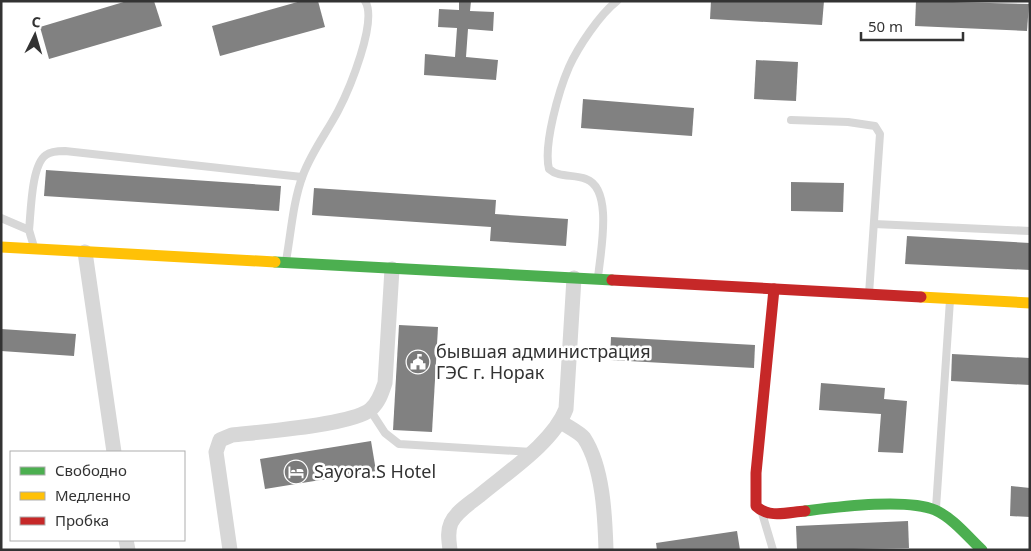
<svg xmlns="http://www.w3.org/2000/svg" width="1031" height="551" font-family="'Noto Sans',sans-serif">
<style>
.building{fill:#818181}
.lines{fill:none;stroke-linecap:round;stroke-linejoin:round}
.lane{stroke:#d7d7d7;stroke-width:8}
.street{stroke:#d7d7d7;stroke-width:15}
.fast{stroke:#4caf50;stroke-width:11}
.slow{stroke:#ffc107;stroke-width:11}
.jam{stroke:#c62828;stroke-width:11}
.labels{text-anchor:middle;stroke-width:5;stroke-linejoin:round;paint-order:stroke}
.poi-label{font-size:18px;fill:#333;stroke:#fff;text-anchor:start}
</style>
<rect width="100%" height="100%" fill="#fff"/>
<g class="building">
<path d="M 127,1 L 154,1 L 162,26 L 49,59 L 40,27 Z"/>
<path d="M 301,1 L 318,1 L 325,27 L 220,56 L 212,26 Z"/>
<path d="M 459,1 L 471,1 L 470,11 L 494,12 L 493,31 L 468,29 L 466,57 L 498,60 L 496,80 L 424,75 L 425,54 L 455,57 L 457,28 L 438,27 L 439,9 L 459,10 Z"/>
<path d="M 711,1 L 824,1 L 822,25 L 710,19 Z"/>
<path d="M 916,1 L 1029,4 L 1027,31 L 915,26 Z"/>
<path d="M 756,60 L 798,62 L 796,101 L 754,99 Z"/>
<path d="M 583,99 L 694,108 L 692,136 L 581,128 Z"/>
<path d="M 46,170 L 281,186 L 279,211 L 44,196 Z"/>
<path d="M 791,182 L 844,183 L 843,212 L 791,211 Z"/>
<path d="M 314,188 L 496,200 L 495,214 L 568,219 L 566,246 L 490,241 L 491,227 L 312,215 Z"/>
<path d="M 907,236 L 1030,243 L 1030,270 L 905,264 Z"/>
<path d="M 399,325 L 438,327 L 432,432 L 393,430 Z"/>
<path d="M 1,329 L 76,334 L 74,356 L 1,351 Z"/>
<path d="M 611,337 L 755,345 L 754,368 L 610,360 Z"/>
<path d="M 952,354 L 1030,358 L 1030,385 L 951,381 Z"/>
<path d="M 821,383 L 885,388 L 884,399 L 907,401 L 903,453 L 878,452 L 881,414 L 819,410 Z"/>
<path d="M 371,441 L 376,471 L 265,489 L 260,459 Z"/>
<path d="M 1011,486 L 1030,488 L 1030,517 L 1010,516 Z"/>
<path d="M 908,521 L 909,548 L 797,550 L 796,526 Z"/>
<path d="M 737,531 L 740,550 L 657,550 L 656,543 Z"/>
</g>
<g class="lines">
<g class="lane">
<path d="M 791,120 L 848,122 L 875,126 L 880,134 L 869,294"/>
<path d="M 1,218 L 29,230 L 34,247"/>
<path d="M 874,224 L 1030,231"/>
<path d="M 29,230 C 31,213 31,165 46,155 C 51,151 59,151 65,151 L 302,177"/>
<path d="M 286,261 C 291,233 293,201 303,175 C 312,151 327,132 338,111 C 349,90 378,21 365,1"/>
<path d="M 598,278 C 600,254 614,189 586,179 C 574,174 559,178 549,169 C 543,145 559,90 569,67 C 578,47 600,14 617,1"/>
<path d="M 370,410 L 385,433 L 399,444 L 532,452"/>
<path d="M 936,508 L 950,300"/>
<path d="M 762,513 L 773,550"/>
</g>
<g class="street">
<path d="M 85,252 L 114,452"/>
<path d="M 561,422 C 568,427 579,432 584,438 C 603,467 605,516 606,550"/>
<path d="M 126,540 L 128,550"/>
<path d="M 230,550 L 216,452 L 220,440 L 232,435 C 259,432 354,425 371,409 C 379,402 382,392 385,383 L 392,269"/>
<path d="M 450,550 C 449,541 447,532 451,523 C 456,512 469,504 479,496 C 506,473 553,443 566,409 L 574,278"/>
</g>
<g class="fast">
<path d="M 275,262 L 612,280"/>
<path d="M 805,511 C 838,507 906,498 935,510 C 953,518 968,537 982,550"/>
</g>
<g class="slow">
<path d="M 1,247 L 275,262"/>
<path d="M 921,297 L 1030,303"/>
</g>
<g class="jam">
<path d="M 612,280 L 921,297"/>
<path d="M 774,289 L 756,473 L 756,506 C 769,519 789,512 805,511"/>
</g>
</g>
<defs>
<g id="civic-disc" transform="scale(1.25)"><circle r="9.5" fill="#7a7a7a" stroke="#fff"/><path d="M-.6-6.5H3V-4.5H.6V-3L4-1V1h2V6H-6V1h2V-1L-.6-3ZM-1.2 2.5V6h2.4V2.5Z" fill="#fff"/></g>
<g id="hotel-disc" transform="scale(1.25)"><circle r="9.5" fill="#7a7a7a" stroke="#fff"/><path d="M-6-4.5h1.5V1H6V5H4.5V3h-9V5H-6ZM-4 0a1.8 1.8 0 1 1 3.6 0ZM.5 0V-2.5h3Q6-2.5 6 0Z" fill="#fff"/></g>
</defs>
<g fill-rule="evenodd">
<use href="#civic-disc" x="418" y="362"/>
<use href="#hotel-disc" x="296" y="472"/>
</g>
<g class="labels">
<g class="poi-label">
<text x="436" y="358">бывшая администрация<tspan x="436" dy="21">ГЭС г. Норак</tspan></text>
<text x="314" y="478">Sayora.S Hotel</text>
</g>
</g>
<rect width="1031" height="551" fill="none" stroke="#333333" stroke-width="5"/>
<rect x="10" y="451" width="175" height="90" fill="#ffffff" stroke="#adadad"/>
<rect x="20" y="467" width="25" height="8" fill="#4caf50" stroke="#adadad"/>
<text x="55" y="476" font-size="15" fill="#333333">Свободно</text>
<rect x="20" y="492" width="25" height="8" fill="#ffc107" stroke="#adadad"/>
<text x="55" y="501" font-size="15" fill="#333333">Медленно</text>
<rect x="20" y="517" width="25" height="8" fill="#c62828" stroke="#adadad"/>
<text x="55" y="526" font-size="15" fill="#333333">Пробка</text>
<g transform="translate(35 35) rotate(5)" stroke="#ffffff" stroke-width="4" paint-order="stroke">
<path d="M0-4L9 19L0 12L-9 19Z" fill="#333333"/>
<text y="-8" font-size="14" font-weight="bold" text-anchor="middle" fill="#333333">С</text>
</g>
<path d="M861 32v8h102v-8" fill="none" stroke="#333333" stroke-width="2.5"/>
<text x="868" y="32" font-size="15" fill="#333333" stroke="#ffffff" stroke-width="4" paint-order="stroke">50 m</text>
</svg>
